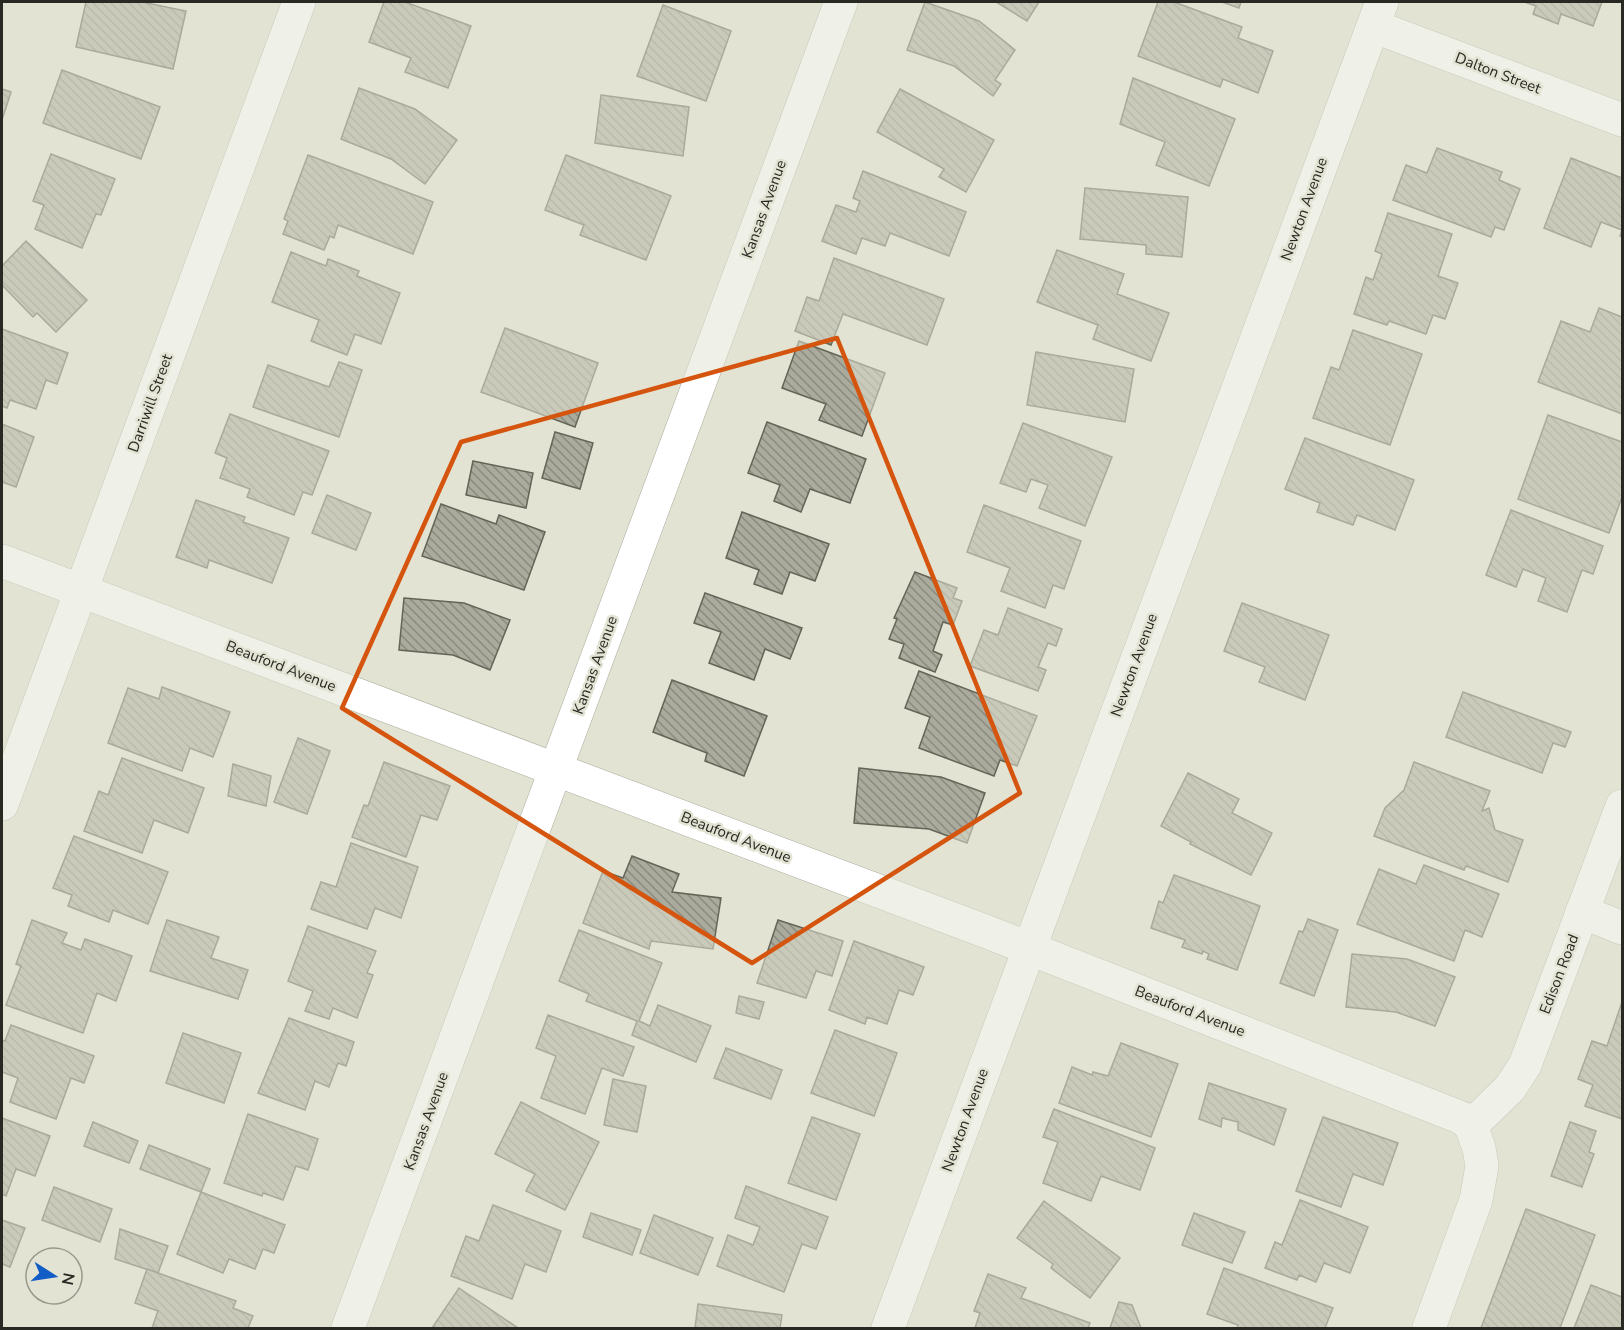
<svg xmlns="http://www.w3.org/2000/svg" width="1624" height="1330" font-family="'Nunito Sans',sans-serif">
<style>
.building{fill:url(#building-back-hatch);stroke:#646457;stroke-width:1.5}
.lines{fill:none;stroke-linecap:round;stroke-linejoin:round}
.minor-casing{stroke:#aaab9c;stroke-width:34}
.minor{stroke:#fff;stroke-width:33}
.marked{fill:none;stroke:#d5540e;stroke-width:4.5;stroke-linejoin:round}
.labels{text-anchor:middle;stroke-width:5;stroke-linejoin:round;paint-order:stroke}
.street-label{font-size:15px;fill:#282923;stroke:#e2e3d3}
</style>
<defs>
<pattern id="building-back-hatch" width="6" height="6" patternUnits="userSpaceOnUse" patternTransform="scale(1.5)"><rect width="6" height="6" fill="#aaab9c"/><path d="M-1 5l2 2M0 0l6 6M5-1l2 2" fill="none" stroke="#8a8b7f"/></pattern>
</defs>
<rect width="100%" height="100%" fill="#e2e3d3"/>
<g class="building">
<path d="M 86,2 L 142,2 L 186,11 L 173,69 L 76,47 Z"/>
<path d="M 384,2 L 405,2 L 471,26 L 448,88 L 405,72 L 411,58 L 369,42 Z"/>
<path d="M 925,2 L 979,21 L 1015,50 L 995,80 L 1001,84 L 993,96 L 954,66 L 907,50 Z"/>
<path d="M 996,2 L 1039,2 L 1027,21 Z"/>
<path d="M 1158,2 L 1174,2 L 1242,27 L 1238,38 L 1273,51 L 1258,93 L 1223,79 L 1220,87 L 1138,56 Z"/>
<path d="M 1222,2 L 1241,2 L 1239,8 Z"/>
<path d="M 1524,2 L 1602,2 L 1593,26 L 1561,14 L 1558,24 L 1533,14 L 1536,6 Z"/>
<path d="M 663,5 L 731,31 L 706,101 L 637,76 Z"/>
<path d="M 62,70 L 160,107 L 141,159 L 43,123 Z"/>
<path d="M 1133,78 L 1235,119 L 1209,186 L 1156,165 L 1165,142 L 1120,124 Z"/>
<path d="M 359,88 L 415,109 L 457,140 L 425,184 L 391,159 L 341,139 Z"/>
<path d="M 2,89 L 11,92 L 2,120 Z"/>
<path d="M 900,89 L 994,140 L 966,192 L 939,177 L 944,169 L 877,132 Z"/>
<path d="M 601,95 L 689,107 L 683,156 L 595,143 Z"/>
<path d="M 1437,148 L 1502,172 L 1499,180 L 1520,189 L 1504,230 L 1495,227 L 1491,237 L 1393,200 L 1406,165 L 1427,173 Z"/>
<path d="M 51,154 L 115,179 L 101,215 L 96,214 L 82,248 L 35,229 L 44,205 L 33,201 Z"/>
<path d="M 308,155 L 433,202 L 413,254 L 338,225 L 334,238 L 330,236 L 324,250 L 283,234 L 288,221 L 284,219 Z"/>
<path d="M 566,155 L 671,196 L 646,260 L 580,235 L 584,225 L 545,210 Z"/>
<path d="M 1571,158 L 1622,178 L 1622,237 L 1620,236 L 1622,230 L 1601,222 L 1591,247 L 1544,228 Z"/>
<path d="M 863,171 L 966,212 L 949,256 L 890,233 L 885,246 L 862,238 L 856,254 L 822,241 L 836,205 L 856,212 L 860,201 L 853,198 Z"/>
<path d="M 1085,188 L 1188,197 L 1182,257 L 1146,254 L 1146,245 L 1080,239 Z"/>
<path d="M 1388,213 L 1452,234 L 1438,276 L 1458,283 L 1445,319 L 1433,315 L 1426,334 L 1389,321 L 1387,325 L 1354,314 L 1366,277 L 1373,280 L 1382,254 L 1375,251 Z"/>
<path d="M 26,241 L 87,300 L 56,332 L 37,313 L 33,317 L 2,285 L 2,266 Z"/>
<path d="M 1057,250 L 1124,274 L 1117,294 L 1169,313 L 1151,361 L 1093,339 L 1098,325 L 1037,302 Z"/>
<path d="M 291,252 L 326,266 L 328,259 L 359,271 L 357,276 L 400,293 L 381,344 L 355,334 L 347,355 L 311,341 L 319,320 L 272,302 Z"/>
<path d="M 834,258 L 944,299 L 927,345 L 843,314 L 831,345 L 795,331 L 807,297 L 819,301 Z"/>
<path d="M 1599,308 L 1622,317 L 1622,414 L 1538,382 L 1561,321 L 1590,332 Z"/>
<path d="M 505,328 L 598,363 L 575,427 L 481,392 Z"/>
<path d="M 2,329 L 68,353 L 57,384 L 46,380 L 36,409 L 10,400 L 7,408 L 2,406 Z"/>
<path d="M 1353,330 L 1422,354 L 1390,445 L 1313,418 L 1331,367 L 1339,370 Z"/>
<path d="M 799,341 L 885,373 L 862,436 L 819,420 L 826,404 L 782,388 Z"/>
<path d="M 1036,352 L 1134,369 L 1125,422 L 1027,405 Z"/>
<path d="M 339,362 L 362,370 L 339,437 L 253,407 L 268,365 L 329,387 Z"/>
<path d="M 230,414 L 329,451 L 312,495 L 303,492 L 294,515 L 247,497 L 250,489 L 220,478 L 227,458 L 215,453 Z"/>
<path d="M 1548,415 L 1622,442 L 1622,497 L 1609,533 L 1518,499 Z"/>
<path d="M 767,422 L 866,459 L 850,503 L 810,489 L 801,512 L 774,501 L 780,485 L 748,473 Z"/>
<path d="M 1023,423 L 1112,457 L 1085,526 L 1039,508 L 1048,485 L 1031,479 L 1026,492 L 1000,483 Z"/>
<path d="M 2,424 L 34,437 L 16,487 L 2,482 Z"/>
<path d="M 555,432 L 593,443 L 580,489 L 542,478 Z"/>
<path d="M 1305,438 L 1414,480 L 1395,530 L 1357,515 L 1353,525 L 1317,512 L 1320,503 L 1285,489 Z"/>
<path d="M 473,461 L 533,473 L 526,508 L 466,495 Z"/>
<path d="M 327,495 L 371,513 L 356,550 L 312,533 Z"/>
<path d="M 196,500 L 245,517 L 243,522 L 289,538 L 272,583 L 209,560 L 207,568 L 176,557 Z"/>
<path d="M 441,504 L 496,524 L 499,515 L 545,532 L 524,590 L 422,556 Z"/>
<path d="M 984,505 L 1081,541 L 1064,589 L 1053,585 L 1045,608 L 1001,591 L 1010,568 L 967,552 Z"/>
<path d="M 1511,510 L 1603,546 L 1593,574 L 1582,570 L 1567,612 L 1538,601 L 1546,578 L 1523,569 L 1516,587 L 1486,575 Z"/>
<path d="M 742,512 L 829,544 L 815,581 L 790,572 L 782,594 L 754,584 L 759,570 L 726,558 Z"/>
<path d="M 915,572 L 957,588 L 953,598 L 962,601 L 953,625 L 943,622 L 933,651 L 942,655 L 935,672 L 899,658 L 904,644 L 889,639 L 897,619 L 894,618 Z"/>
<path d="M 705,593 L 802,628 L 790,659 L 765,649 L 754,680 L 709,663 L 721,632 L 694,623 Z"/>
<path d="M 404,598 L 464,603 L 510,620 L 490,670 L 453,655 L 399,650 Z"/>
<path d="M 1242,603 L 1329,635 L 1305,700 L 1259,682 L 1265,667 L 1224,651 Z"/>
<path d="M 1008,608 L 1062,629 L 1056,646 L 1048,643 L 1038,667 L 1046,670 L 1038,691 L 970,666 L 984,630 L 998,635 Z"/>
<path d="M 919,671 L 1037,716 L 1017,766 L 1000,760 L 994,776 L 919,748 L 930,717 L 905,708 Z"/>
<path d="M 672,680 L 767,716 L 744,776 L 705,761 L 707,753 L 653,732 Z"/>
<path d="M 162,687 L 230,712 L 213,757 L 190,748 L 182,771 L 108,743 L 128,688 L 159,699 Z"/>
<path d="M 1463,692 L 1571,732 L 1565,747 L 1553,743 L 1542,773 L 1446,737 Z"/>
<path d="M 298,738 L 330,751 L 307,814 L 274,802 Z"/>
<path d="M 122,758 L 204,788 L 188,833 L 154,820 L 142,853 L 84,831 L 99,791 L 108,795 Z"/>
<path d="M 384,762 L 450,786 L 437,820 L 421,815 L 406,857 L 352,837 L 364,805 L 368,806 Z"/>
<path d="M 1414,762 L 1490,791 L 1482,811 L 1489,808 L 1495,830 L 1523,840 L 1508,882 L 1466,866 L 1464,870 L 1374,836 L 1385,808 L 1404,790 Z"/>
<path d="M 233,764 L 271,776 L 266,806 L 228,796 Z"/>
<path d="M 859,768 L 941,777 L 985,793 L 967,843 L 929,829 L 854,823 Z"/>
<path d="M 1188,773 L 1239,799 L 1232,813 L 1272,833 L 1251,875 L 1190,844 L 1191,842 L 1161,826 Z"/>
<path d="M 74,836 L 168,872 L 148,924 L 113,910 L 109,922 L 68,906 L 72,895 L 53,888 Z"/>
<path d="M 351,843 L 418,867 L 401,918 L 375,908 L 367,929 L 311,909 L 321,882 L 336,887 Z"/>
<path d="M 632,856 L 679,874 L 672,892 L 721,898 L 713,949 L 651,941 L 649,949 L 583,923 L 603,871 L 623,878 Z"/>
<path d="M 1424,865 L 1499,894 L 1482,937 L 1465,930 L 1454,961 L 1357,924 L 1379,869 L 1416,884 Z"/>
<path d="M 1174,875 L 1260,906 L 1237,970 L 1207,959 L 1209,954 L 1203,951 L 1202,954 L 1182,947 L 1185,940 L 1151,928 L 1159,901 L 1163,903 Z"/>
<path d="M 1308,919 L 1338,930 L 1314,996 L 1280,983 L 1299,931 L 1303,932 Z"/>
<path d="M 32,920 L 67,933 L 62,943 L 81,950 L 85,939 L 132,956 L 116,1001 L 97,993 L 83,1033 L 6,1005 L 21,966 L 16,964 Z"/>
<path d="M 167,920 L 219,937 L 211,958 L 248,970 L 238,999 L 150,971 Z"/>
<path d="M 778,920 L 843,941 L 832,976 L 816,971 L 806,998 L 757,983 Z"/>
<path d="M 308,926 L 376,951 L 367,973 L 373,975 L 357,1018 L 333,1008 L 329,1019 L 305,1011 L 313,991 L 288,981 Z"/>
<path d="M 579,930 L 662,963 L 639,1021 L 650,1026 L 658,1005 L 711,1026 L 696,1062 L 632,1035 L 637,1021 L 586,1001 L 589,994 L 559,981 Z"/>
<path d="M 854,941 L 924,967 L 913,995 L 899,990 L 887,1024 L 867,1017 L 865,1024 L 829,1010 Z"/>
<path d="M 1352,954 L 1407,959 L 1455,977 L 1435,1026 L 1396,1012 L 1346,1007 Z"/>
<path d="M 739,996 L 764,1002 L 759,1019 L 736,1013 Z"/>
<path d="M 1622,1002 L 1622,1119 L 1585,1106 L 1593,1085 L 1578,1079 L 1592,1041 L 1607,1046 Z"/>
<path d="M 548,1015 L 634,1047 L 623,1076 L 602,1068 L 585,1114 L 541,1098 L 556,1056 L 536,1048 Z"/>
<path d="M 289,1018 L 354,1042 L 346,1066 L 338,1063 L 329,1087 L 315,1081 L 305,1110 L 258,1093 Z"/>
<path d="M 11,1025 L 94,1056 L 84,1083 L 71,1078 L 56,1119 L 10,1102 L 18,1078 L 2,1072 L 2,1040 L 5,1041 Z"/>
<path d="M 835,1030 L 897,1053 L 874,1116 L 811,1093 Z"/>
<path d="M 183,1033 L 241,1053 L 224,1103 L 166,1083 Z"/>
<path d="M 1121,1043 L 1178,1064 L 1151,1137 L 1059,1103 L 1072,1067 L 1092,1075 L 1093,1072 L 1108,1076 Z"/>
<path d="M 726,1048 L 782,1070 L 771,1099 L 714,1078 Z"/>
<path d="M 613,1079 L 646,1086 L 637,1132 L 604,1125 Z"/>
<path d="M 1209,1083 L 1286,1109 L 1274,1145 L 1238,1130 L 1238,1122 L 1222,1118 L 1221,1127 L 1199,1119 Z"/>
<path d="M 521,1102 L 599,1142 L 565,1210 L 526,1191 L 535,1174 L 495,1154 Z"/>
<path d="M 1054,1109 L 1155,1148 L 1140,1190 L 1101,1176 L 1091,1201 L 1043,1183 L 1058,1142 L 1043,1137 Z"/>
<path d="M 248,1114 L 318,1139 L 308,1170 L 296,1166 L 283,1200 L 263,1193 L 262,1196 L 224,1183 Z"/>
<path d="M 812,1117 L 860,1134 L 836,1200 L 788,1183 Z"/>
<path d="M 1323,1117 L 1398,1143 L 1383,1185 L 1353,1174 L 1341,1207 L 1296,1191 Z"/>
<path d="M 2,1118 L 50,1136 L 35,1176 L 16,1169 L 6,1196 L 2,1194 Z"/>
<path d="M 93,1122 L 138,1141 L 129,1163 L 84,1146 Z"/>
<path d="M 1570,1122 L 1596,1131 L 1589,1152 L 1594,1154 L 1582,1187 L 1551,1176 Z"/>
<path d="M 149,1145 L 210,1169 L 201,1192 L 140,1169 Z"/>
<path d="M 746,1186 L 828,1217 L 816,1249 L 802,1244 L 784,1292 L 717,1266 L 728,1235 L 753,1245 L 760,1227 L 735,1218 Z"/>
<path d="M 54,1187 L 112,1209 L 100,1242 L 42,1220 Z"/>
<path d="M 201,1192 L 285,1225 L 274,1253 L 263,1249 L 255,1269 L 229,1259 L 223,1273 L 177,1254 Z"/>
<path d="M 1300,1200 L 1368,1227 L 1350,1273 L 1324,1263 L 1316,1282 L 1299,1275 L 1297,1280 L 1265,1268 L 1275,1242 L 1282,1245 Z"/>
<path d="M 1044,1201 L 1120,1258 L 1090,1298 L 1051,1268 L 1053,1264 L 1017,1238 Z"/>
<path d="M 493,1205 L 561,1231 L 546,1272 L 525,1264 L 512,1299 L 451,1276 L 466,1236 L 479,1241 Z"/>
<path d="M 1526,1209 L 1595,1235 L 1560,1328 L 1481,1328 Z"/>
<path d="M 591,1213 L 641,1230 L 632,1255 L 583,1237 Z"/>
<path d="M 1194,1213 L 1245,1232 L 1232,1263 L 1182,1245 Z"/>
<path d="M 654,1215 L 713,1238 L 698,1275 L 640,1253 Z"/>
<path d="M 2,1220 L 25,1228 L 10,1267 L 2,1264 Z"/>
<path d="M 120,1229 L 168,1246 L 158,1273 L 115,1259 Z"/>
<path d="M 1224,1268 L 1333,1308 L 1325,1328 L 1237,1328 L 1238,1325 L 1207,1314 Z"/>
<path d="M 147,1269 L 236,1301 L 233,1308 L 253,1316 L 248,1328 L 152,1328 L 158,1311 L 135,1303 Z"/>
<path d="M 988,1274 L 1026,1288 L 1021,1298 L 1090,1323 L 1088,1328 L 975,1328 L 980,1313 L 974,1311 Z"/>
<path d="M 1591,1285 L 1622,1297 L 1622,1328 L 1574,1328 Z"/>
<path d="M 459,1288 L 518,1328 L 432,1328 Z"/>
<path d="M 1119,1302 L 1132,1305 L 1141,1328 L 1110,1328 Z"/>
<path d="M 698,1304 L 782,1315 L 780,1328 L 695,1328 Z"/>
</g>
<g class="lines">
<g class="minor-casing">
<g id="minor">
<path d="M 1373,26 L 1622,120"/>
<path d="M 2,561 L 990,933 L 1462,1118 L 1471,1126 L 1510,1088 L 1525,1065 L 1622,806"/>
<path d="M 2,804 L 299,2"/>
<path d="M 1582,912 L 1622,928"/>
<path d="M 348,1328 L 841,2"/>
<path d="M 888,1328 L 1382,2"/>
<path d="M 1429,1328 L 1476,1200 L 1482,1166 L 1479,1148 L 1471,1126"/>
</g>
</g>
<use href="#minor" class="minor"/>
</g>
<path d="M0 0H1624V1330H0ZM 837,338 L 1020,793 L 752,963 L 342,708 L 461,442 Z" fill="#e2e3d3" fill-opacity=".55" fill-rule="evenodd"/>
<path class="marked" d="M 837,338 L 1020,793 L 752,963 L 342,708 L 461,442 Z"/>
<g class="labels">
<g class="street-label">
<text transform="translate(1498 73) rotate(21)" y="5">Dalton Street</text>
<text transform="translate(764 209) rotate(-70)" y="5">Kansas Avenue</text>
<text transform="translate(1304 209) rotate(-70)" y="5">Newton Avenue</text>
<text transform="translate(150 403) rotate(-70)" y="5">Darriwill Street</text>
<text transform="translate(595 665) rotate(-70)" y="5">Kansas Avenue</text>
<text transform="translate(1134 665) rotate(-70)" y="5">Newton Avenue</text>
<text transform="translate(281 666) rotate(21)" y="5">Beauford Avenue</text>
<text transform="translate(736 837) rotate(21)" y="5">Beauford Avenue</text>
<text transform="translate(1559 974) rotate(-69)" y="5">Edison Road</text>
<text transform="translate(1190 1011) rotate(21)" y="5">Beauford Avenue</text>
<text transform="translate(965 1120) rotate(-70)" y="5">Newton Avenue</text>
<text transform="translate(426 1121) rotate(-70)" y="5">Kansas Avenue</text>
</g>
</g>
<rect width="1624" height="1330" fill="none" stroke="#282923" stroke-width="6"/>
<g transform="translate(54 1276) rotate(102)"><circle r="28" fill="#e2e3d3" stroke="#98998d" stroke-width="1.5"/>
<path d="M0-4.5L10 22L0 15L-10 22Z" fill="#125cc6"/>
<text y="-9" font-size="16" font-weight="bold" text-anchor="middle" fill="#282923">N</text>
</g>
</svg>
